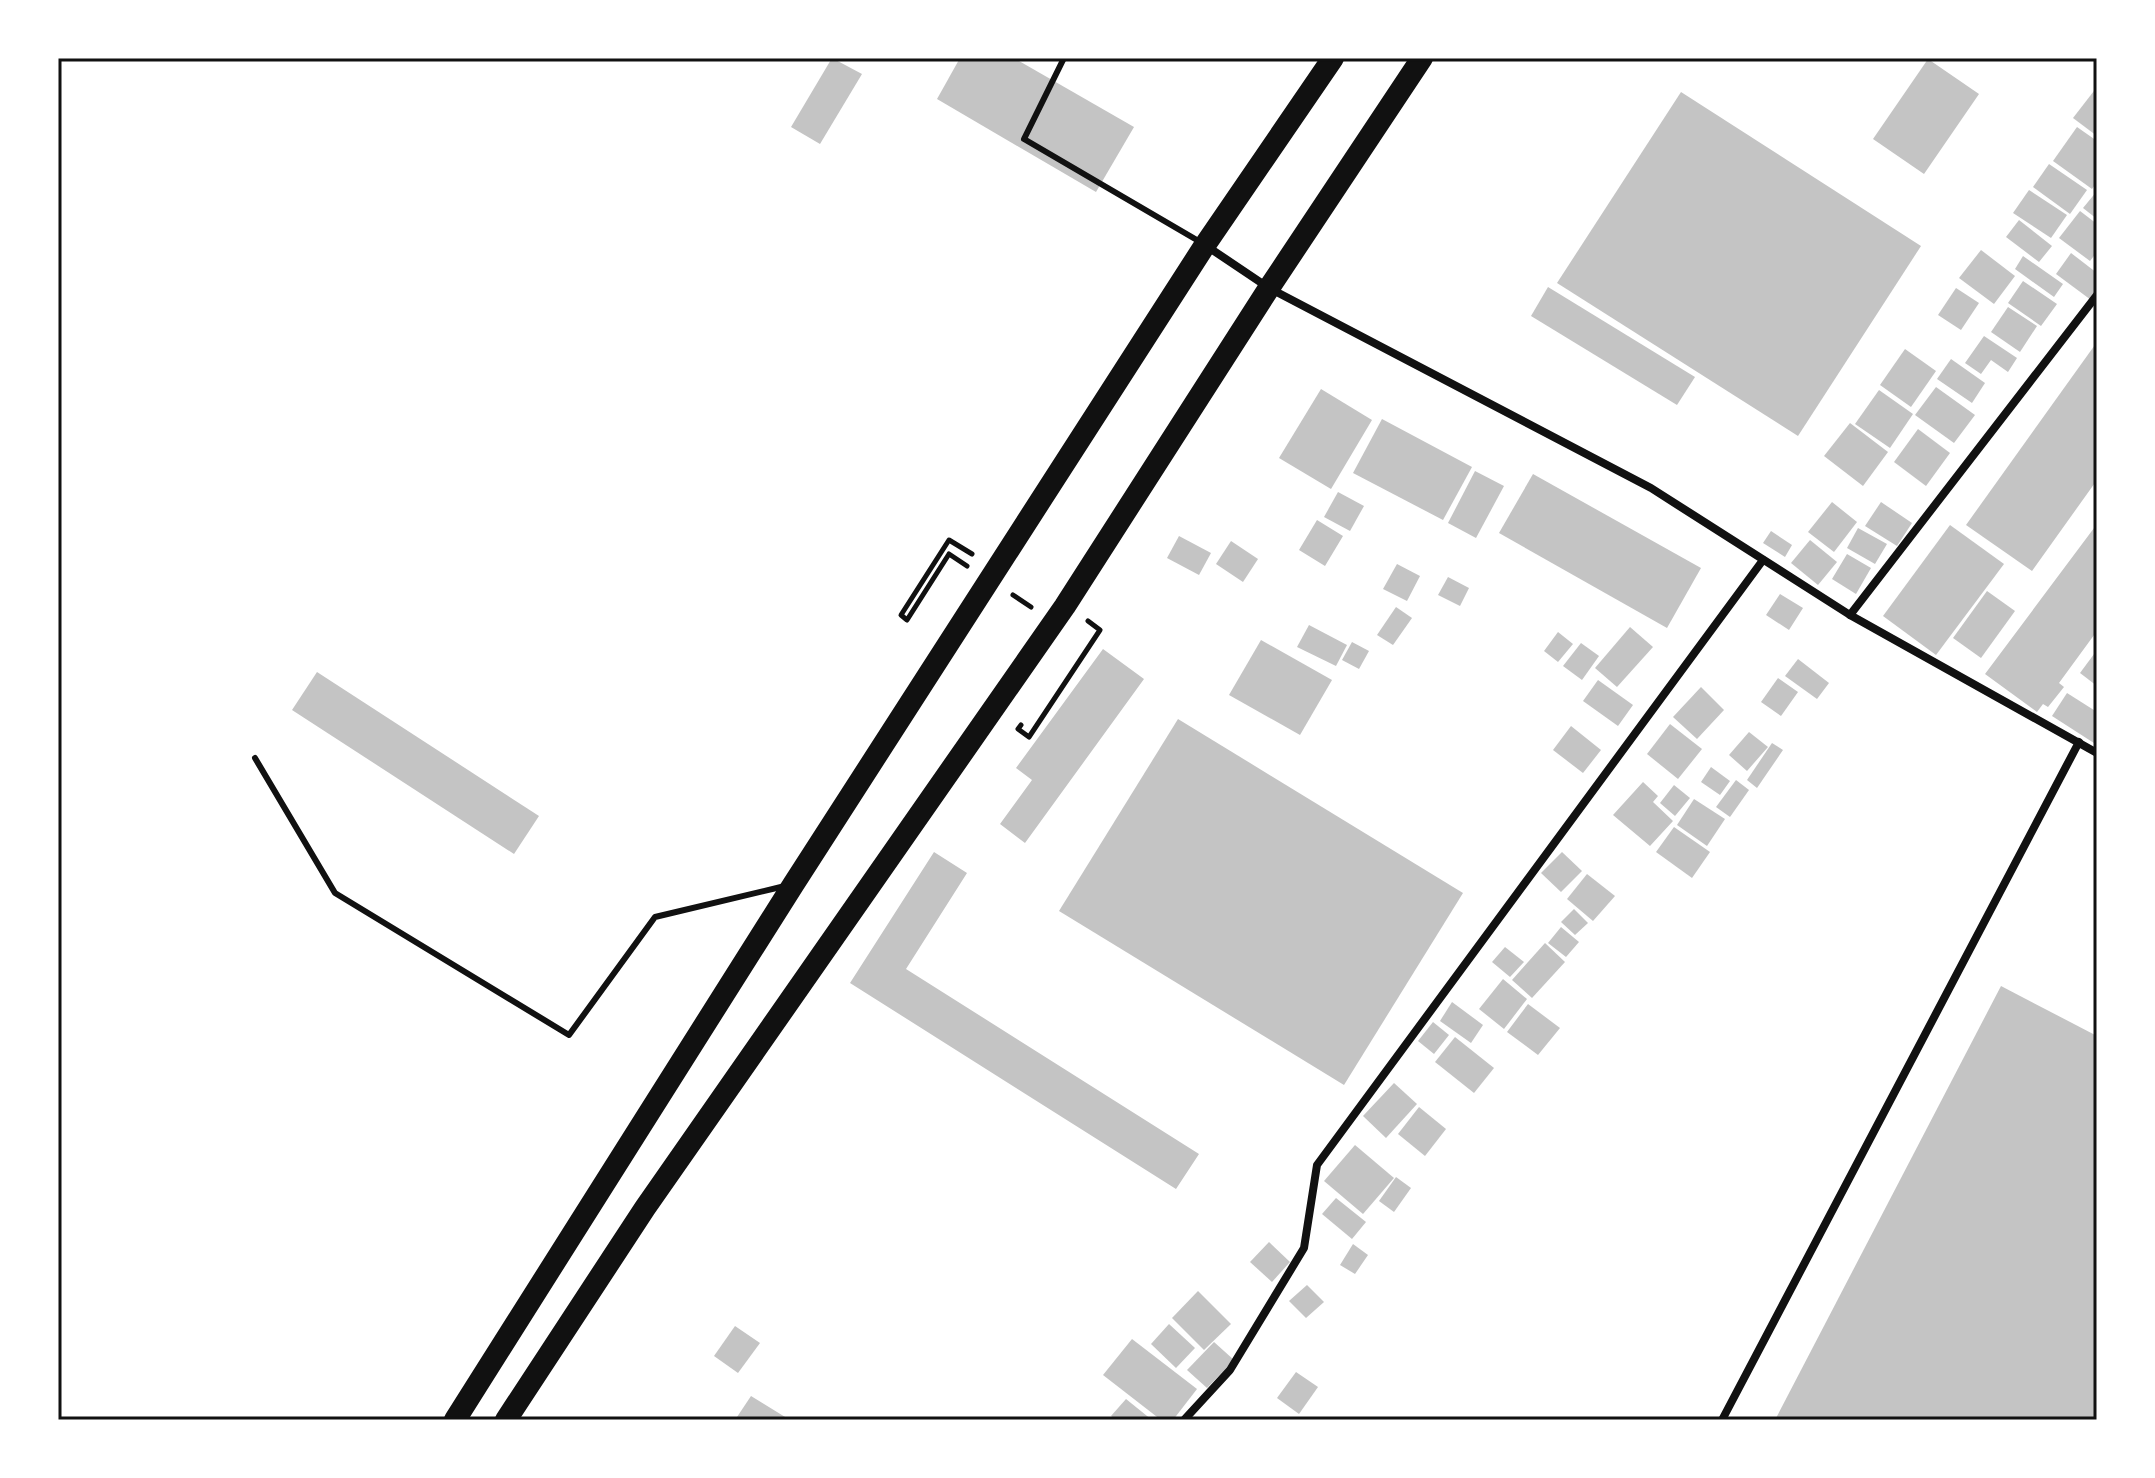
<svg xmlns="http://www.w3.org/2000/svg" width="2155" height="1478" font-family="'DejaVu Sans',sans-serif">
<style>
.building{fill:#c4c4c4}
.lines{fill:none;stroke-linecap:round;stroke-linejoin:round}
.path{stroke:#111;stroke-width:5}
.service{stroke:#111;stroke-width:6}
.minor{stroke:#111;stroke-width:8}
.trunk{stroke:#111;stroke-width:22}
.neatline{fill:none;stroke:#111;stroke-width:3}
</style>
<rect width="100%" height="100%" fill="#fff"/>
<g class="building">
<path d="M 832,58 L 862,74 L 820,144 L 791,127 Z"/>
<path d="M 960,58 L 1014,58 L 1134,127 L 1096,192 L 937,99 Z"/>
<path d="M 1928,59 L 1979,94 L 1924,174 L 1873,139 Z"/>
<path d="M 2097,87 L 2097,136 L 2073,118 Z"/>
<path d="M 1681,92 L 1921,246 L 1798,436 L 1557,283 Z"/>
<path d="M 2077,127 L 2097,141 L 2097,182 L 2092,189 L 2053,161 Z"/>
<path d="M 2049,164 L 2087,190 L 2070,214 L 2033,187 Z"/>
<path d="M 2029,190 L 2067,215 L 2051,238 L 2013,213 Z"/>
<path d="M 2097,191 L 2097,219 L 2083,208 Z"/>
<path d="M 2080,211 L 2097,224 L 2097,252 L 2090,261 L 2059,238 Z"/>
<path d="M 2019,220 L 2052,246 L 2039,262 L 2006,237 Z"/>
<path d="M 1981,250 L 2015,276 L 1994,304 L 1959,278 Z"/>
<path d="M 2071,253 L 2097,273 L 2097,291 L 2091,300 L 2056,274 Z"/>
<path d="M 2023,256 L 2063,284 L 2054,297 L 2015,269 Z"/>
<path d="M 2023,281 L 2057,304 L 2041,326 L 2008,303 Z"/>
<path d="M 1548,287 L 1695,377 L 1677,405 L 1531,316 Z"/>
<path d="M 1956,288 L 1979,303 L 1961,330 L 1938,315 Z"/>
<path d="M 2008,307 L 2037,326 L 2020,352 L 1991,332 Z"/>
<path d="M 1984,336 L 2017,358 L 2008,372 L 1991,360 L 1981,374 L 1965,363 Z"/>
<path d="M 2097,342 L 2097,480 L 2032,571 L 1966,525 Z"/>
<path d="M 1905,349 L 1936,371 L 1911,407 L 1880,385 Z"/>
<path d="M 1951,359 L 1985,383 L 1972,403 L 1937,379 Z"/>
<path d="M 1936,387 L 1975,415 L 1954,443 L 1915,415 Z"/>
<path d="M 1321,389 L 1372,420 L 1331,489 L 1279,458 Z"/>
<path d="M 1879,390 L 1913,414 L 1890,448 L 1855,424 Z"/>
<path d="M 1382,419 L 1472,467 L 1443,520 L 1353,473 Z"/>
<path d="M 1850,423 L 1888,452 L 1863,486 L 1824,456 Z"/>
<path d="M 1918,429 L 1950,453 L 1926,486 L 1894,462 Z"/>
<path d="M 1475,471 L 1504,486 L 1476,538 L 1448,523 Z"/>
<path d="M 1533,474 L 1701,568 L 1667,628 L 1499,533 Z"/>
<path d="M 1338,492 L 1364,506 L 1350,531 L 1324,517 Z"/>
<path d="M 1832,502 L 1857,522 L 1834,552 L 1808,532 Z"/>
<path d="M 1881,502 L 1912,523 L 1897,546 L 1865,526 Z"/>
<path d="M 1317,520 L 1343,536 L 1325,566 L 1299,550 Z"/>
<path d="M 2097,524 L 2097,631 L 2059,683 L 2064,687 L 2048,707 L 2043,704 L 2037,712 L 1985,674 Z"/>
<path d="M 1950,525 L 2004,564 L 1936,655 L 1883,616 Z"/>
<path d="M 1858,528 L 1887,544 L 1875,564 L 1847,548 Z"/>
<path d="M 1771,531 L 1792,545 L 1785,557 L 1763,543 Z"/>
<path d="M 1179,536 L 1211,553 L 1199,575 L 1167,558 Z"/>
<path d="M 1810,540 L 1837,562 L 1818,585 L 1791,563 Z"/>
<path d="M 1231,541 L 1258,559 L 1243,582 L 1216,564 Z"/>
<path d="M 1847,554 L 1871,568 L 1856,594 L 1832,579 Z"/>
<path d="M 1397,564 L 1420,576 L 1407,601 L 1383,589 Z"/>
<path d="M 1448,577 L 1469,588 L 1460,606 L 1438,595 Z"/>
<path d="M 1987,591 L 2015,611 L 1981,658 L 1953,638 Z"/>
<path d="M 1780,594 L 1803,608 L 1789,630 L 1766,615 Z"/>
<path d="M 1396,607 L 1412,618 L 1393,645 L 1377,635 Z"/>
<path d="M 1309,625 L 1347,645 L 1336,666 L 1297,647 Z"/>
<path d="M 1630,627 L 1653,647 L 1617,687 L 1595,668 Z"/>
<path d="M 1558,632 L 1573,644 L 1558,662 L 1544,651 Z"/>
<path d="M 1261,640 L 1332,680 L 1300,735 L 1229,695 Z"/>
<path d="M 1352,642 L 1369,651 L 1359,669 L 1342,660 Z"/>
<path d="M 1581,643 L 1599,656 L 1582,680 L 1563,666 Z"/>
<path d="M 1103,649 L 1144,679 L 1025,843 L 1000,824 L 1032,780 L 1016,768 Z"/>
<path d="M 2097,650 L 2097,686 L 2080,673 Z"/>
<path d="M 1798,659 L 1829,683 L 1817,699 L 1785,676 Z"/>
<path d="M 317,672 L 539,816 L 514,854 L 292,710 Z"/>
<path d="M 1778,678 L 1798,692 L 1781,716 L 1761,702 Z"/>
<path d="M 1598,680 L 1633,705 L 1618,726 L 1583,701 Z"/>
<path d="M 1701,687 L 1724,710 L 1697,739 L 1673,717 Z"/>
<path d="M 2067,693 L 2097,712 L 2097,745 L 2052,716 Z"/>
<path d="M 1178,719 L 1463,893 L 1344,1085 L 1059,911 Z"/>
<path d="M 1670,724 L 1702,749 L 1678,779 L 1647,754 Z"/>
<path d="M 1571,726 L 1601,750 L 1583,773 L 1553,750 Z"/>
<path d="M 1749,732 L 1768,747 L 1747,771 L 1729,755 Z"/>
<path d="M 1772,743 L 1783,750 L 1757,788 L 1747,780 Z"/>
<path d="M 1711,767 L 1730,781 L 1720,795 L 1701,782 Z"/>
<path d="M 1736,780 L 1749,790 L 1730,817 L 1716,807 Z"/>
<path d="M 1643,782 L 1658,796 L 1653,802 L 1673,821 L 1650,846 L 1613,815 Z"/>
<path d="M 1674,785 L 1690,798 L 1675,816 L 1660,803 Z"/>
<path d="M 1694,799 L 1725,819 L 1707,846 L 1677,825 Z"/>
<path d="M 1674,827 L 1710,852 L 1692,878 L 1656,852 Z"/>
<path d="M 934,852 L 967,873 L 906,969 L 1199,1154 L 1176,1189 L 850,983 Z"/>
<path d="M 1562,852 L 1582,871 L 1561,892 L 1541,873 Z"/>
<path d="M 1587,874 L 1615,896 L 1593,921 L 1567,899 Z"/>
<path d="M 1574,909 L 1588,923 L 1575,935 L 1561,922 Z"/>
<path d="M 1561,927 L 1579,942 L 1566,957 L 1548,943 Z"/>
<path d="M 1545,943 L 1565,962 L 1532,998 L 1512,980 Z"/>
<path d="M 1505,947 L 1524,962 L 1510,977 L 1492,962 Z"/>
<path d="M 1503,979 L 1527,999 L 1504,1029 L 1479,1009 Z"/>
<path d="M 2001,986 L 2097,1036 L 2097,1420 L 1775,1420 Z"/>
<path d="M 1452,1002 L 1483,1025 L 1471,1043 L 1440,1021 Z"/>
<path d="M 1528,1004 L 1560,1028 L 1538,1055 L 1507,1032 Z"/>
<path d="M 1433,1022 L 1449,1035 L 1434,1054 L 1418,1041 Z"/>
<path d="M 1455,1037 L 1494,1068 L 1474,1093 L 1435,1062 Z"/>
<path d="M 1394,1083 L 1417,1104 L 1386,1138 L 1363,1116 Z"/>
<path d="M 1419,1107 L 1446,1129 L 1425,1156 L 1398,1134 Z"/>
<path d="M 1355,1145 L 1394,1178 L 1363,1214 L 1324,1181 Z"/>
<path d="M 1396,1177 L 1411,1188 L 1394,1212 L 1379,1201 Z"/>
<path d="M 1336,1198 L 1366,1222 L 1352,1239 L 1322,1214 Z"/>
<path d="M 1269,1242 L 1290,1262 L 1272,1282 L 1250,1262 Z"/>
<path d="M 1353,1244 L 1368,1255 L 1355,1274 L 1340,1265 Z"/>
<path d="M 1307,1285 L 1324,1302 L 1306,1318 L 1289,1301 Z"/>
<path d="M 1198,1291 L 1231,1324 L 1204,1350 L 1172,1318 Z"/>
<path d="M 1169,1324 L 1195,1348 L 1176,1368 L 1151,1344 Z"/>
<path d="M 735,1326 L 760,1343 L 738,1373 L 714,1356 Z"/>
<path d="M 1132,1339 L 1197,1389 L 1173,1420 L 1161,1420 L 1103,1375 Z"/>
<path d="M 1214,1342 L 1234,1360 L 1207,1388 L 1187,1370 Z"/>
<path d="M 1296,1372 L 1318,1387 L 1299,1414 L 1277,1398 Z"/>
<path d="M 751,1396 L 790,1420 L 735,1420 Z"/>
<path d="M 1126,1399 L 1152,1420 L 1116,1420 L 1111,1416 Z"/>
</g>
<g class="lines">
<g class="path">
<path d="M 967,566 L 949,554 L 907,620 L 901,615 L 949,540 L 972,554"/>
<path d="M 1013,595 L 1031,607"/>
<path d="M 1021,725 L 1018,729 L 1029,737 L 1100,630 L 1088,621"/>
</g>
<g class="service">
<path d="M 1064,58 L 1024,139 L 1202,243"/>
<path d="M 255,758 L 335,893 L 569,1035 L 655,917 L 785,886"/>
</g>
<g class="minor">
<path d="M 1205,245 L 1269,288 L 1651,488 L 1850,615 L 2097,753"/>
<path d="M 1850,615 L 2097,295"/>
<path d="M 1184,1420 L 1230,1370 L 1304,1248 L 1317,1165 L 1763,560"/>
<path d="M 1722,1420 L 2079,742"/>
</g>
<g class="trunk">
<path d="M 455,1420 L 793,885 L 1205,245 L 1333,58"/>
<path d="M 506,1420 L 645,1208 L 1065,606 L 1269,288 L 1422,58"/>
</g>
</g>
<rect width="2155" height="1478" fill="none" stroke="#ffffff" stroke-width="120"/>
<rect x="60" y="60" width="2035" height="1358" class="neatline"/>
</svg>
